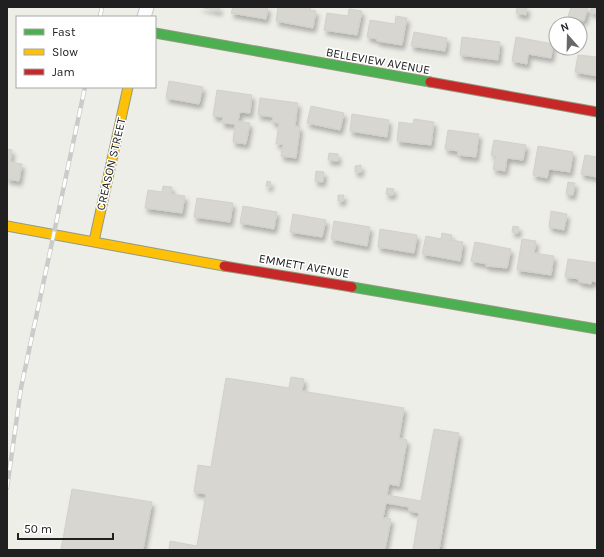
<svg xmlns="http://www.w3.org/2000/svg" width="604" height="557" font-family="Karla,sans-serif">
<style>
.building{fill:#d7d6d1;stroke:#d2d0ca;filter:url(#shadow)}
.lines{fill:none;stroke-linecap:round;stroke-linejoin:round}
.street-casing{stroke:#c7c7c5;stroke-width:15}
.fast-casing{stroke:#929a7f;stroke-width:11}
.slow-casing{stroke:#929a7f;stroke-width:11}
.jam-casing{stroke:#929a7f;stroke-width:11}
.street{stroke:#fcfcfc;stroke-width:13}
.fast{stroke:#4caf50;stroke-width:9}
.slow{stroke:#ffc107;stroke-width:9}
.jam{stroke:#c62828;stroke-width:9}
.rail-casing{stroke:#cbcbca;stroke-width:4.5}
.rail{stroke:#fff;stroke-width:3;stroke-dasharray:9;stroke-linecap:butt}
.labels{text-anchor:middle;stroke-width:3;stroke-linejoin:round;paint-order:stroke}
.street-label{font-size:12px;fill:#202020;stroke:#fff}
</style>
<defs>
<filter id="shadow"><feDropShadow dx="2.5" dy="4.5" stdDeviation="2" flood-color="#0004"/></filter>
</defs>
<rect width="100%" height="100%" fill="#eeeee9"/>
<g class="building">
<path d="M 200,7 L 220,7 L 219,11 Z"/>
<path d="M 233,7 L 268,7 L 266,19 L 231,13 Z"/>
<path d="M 278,7 L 311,7 L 310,10 L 316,11 L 313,28 L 276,21 Z"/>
<path d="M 517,7 L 527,7 L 526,15 L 516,13 Z"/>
<path d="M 571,7 L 588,7 L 584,21 L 568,17 Z"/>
<path d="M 592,7 L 597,7 L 597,14 L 590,12 Z"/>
<path d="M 349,9 L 362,11 L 357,35 L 324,30 L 327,13 L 348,16 Z"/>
<path d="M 396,16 L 407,18 L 402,45 L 377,41 L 377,39 L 367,37 L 370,20 L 395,24 Z"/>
<path d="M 414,32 L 447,38 L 445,51 L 411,46 Z"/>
<path d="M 462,37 L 500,42 L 498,60 L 460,55 Z"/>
<path d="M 516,37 L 553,44 L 551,58 L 528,54 L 527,64 L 512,61 Z"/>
<path d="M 578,55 L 597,57 L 597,76 L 575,72 Z"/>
<path d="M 169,81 L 203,87 L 199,104 L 166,98 Z"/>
<path d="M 217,90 L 252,95 L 250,113 L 240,112 L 238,121 L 250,123 L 246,144 L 233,142 L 235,124 L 222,123 L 223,117 L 213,116 Z"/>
<path d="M 260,98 L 298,103 L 295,126 L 300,127 L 296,158 L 281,156 L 283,144 L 276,144 L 279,123 L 272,122 L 273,117 L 258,115 Z"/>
<path d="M 311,106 L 344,113 L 340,130 L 307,123 Z"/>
<path d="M 352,114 L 389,120 L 387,137 L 350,131 Z"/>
<path d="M 414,119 L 434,122 L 431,145 L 397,141 L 399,122 L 413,124 Z"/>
<path d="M 448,130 L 479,134 L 476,157 L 458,155 L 458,151 L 445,149 Z"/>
<path d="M 494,140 L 526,145 L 523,160 L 507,158 L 505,171 L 493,169 L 496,156 L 491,155 Z"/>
<path d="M 538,146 L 573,152 L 570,172 L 549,169 L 547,178 L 533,175 Z"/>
<path d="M 7,149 L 12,150 L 10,162 L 22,164 L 19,181 L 7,179 Z"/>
<path d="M 329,153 L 338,154 L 338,161 L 328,160 Z"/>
<path d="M 585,155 L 597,157 L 597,177 L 581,174 Z"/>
<path d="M 361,165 L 361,172 L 355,172 L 355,166 Z"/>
<path d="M 316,171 L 324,172 L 323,182 L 315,181 Z"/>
<path d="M 267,181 L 271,182 L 270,187 L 266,186 Z"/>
<path d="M 568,182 L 575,183 L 573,195 L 566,194 Z"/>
<path d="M 163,186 L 172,187 L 171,194 L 185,196 L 182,213 L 145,208 L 148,190 L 162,192 Z"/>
<path d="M 387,188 L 394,189 L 393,195 L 386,194 Z"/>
<path d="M 338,195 L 344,195 L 343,201 L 338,201 Z"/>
<path d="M 197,198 L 233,203 L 230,222 L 194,217 Z"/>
<path d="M 243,206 L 277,212 L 274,229 L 240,223 Z"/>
<path d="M 551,211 L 567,214 L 564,230 L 549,227 Z"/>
<path d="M 293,214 L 326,220 L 322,237 L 290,232 Z"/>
<path d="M 334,221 L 370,227 L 367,246 L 331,239 Z"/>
<path d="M 513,226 L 519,227 L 518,233 L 512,232 Z"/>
<path d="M 380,229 L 417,235 L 414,253 L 378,247 Z"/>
<path d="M 442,233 L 452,235 L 451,240 L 463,242 L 460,261 L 422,254 L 426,236 L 441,239 Z"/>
<path d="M 522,239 L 536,241 L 534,253 L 554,256 L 551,275 L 517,270 Z"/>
<path d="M 475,242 L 511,249 L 507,268 L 486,266 L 487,264 L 471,261 Z"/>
<path d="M 568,259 L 597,263 L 597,282 L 592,281 L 591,284 L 579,282 L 579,279 L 565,277 Z"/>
<path d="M 291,377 L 304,379 L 302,391 L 404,408 L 399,438 L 407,440 L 399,486 L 389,484 L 387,495 L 421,501 L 434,429 L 459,433 L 439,550 L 413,550 L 419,513 L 409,511 L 409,507 L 386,503 L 383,518 L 391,519 L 385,550 L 169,550 L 170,541 L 197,546 L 206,494 L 194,492 L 198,465 L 211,467 L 226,378 L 289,388 Z"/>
<path d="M 72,489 L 152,502 L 143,550 L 61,550 Z"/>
</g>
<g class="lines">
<g class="street-casing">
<path id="street" d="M 144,17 L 147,7"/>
</g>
<g class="fast-casing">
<g id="fast">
<path d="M 155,33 L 430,82"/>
<path d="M 352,287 L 597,329"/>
</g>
</g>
<g class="slow-casing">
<g id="slow">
<path d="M 7,226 L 224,266"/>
<path d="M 94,241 L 128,87"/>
</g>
</g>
<g class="jam-casing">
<g id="jam">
<path d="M 430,82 L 597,112"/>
<path d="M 224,266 L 352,287"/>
</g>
</g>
<use href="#street" class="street"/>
<use href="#fast" class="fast"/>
<use href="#slow" class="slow"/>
<use href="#jam" class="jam"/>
<g class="rail-casing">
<g id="rail">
<path d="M 100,17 L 102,7"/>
<path d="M 7,488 L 21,388 L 85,87"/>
</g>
</g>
<use href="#rail" class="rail"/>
</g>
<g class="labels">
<g class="street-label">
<text transform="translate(378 61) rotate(10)" y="4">BELLEVIEW AVENUE</text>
<text transform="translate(111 164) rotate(-77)" y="4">CREASON STREET</text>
<text transform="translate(304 266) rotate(10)" y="4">EMMETT AVENUE</text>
</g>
</g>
<rect width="604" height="557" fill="none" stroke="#202020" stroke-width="16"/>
<rect x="16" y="16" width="140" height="72" fill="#ffffff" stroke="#a6a6a6"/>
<rect x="24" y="29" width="20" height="6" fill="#4caf50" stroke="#a6a6a6"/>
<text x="52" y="36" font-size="12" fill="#202020">Fast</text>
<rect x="24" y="49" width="20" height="6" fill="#ffc107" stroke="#a6a6a6"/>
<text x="52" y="56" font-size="12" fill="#202020">Slow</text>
<rect x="24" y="69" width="20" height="6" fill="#c62828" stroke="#a6a6a6"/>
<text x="52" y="76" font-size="12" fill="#202020">Jam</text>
<g transform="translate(568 36) rotate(340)"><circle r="19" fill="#ffffff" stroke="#a6a6a6"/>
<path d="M0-3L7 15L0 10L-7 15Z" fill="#686866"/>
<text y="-6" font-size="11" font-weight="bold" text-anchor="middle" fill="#202020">N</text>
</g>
<path d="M18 533v6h95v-6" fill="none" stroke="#202020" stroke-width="2"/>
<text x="24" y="533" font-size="12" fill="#202020" stroke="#ffffff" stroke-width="3" paint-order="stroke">50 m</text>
</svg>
